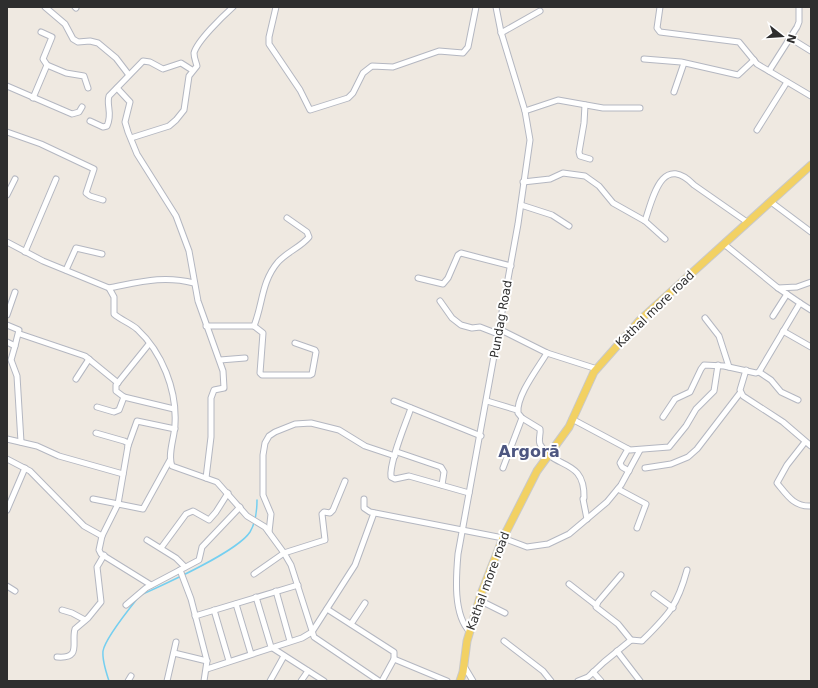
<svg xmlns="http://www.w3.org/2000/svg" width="818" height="688" font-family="'DejaVu Sans',sans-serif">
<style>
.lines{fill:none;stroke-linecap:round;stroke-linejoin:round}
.stream{stroke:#75cff0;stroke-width:1.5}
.minor-casing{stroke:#b4b7c1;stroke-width:7}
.major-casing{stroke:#c9c9c9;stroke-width:9}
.minor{stroke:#fff;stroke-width:5}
.major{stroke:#f2d163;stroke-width:7}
.labels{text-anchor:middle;stroke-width:4;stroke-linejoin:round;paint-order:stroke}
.street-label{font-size:12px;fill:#2e2e2e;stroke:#fff}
.district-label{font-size:16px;font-weight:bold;fill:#4d5680;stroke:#fff}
</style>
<rect width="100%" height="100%" fill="#efe9e1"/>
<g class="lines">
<g class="stream">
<path d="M 141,595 C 165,584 237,552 250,532 C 256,522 257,512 257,500"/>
<path d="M 109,681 C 106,672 102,660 103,651 C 105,639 129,609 137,599"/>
</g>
<g class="minor-casing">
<g id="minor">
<path d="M 45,7 L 65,24 L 73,39 L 78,42 L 90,41 L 98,43 L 116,58 L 129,75"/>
<path d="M 75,7 L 76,8"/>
<path d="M 276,7 L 269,37 L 269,44 L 300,90 L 310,110 L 348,98 L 353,93 L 363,73 L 372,66 L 393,67 L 439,51 L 463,53 L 468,47 L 476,7"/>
<path d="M 660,7 L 657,28 L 660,32 L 739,42 L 757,64 L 811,96"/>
<path d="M 501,33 L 540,11"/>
<path d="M 790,38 L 811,51"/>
<path d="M 644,59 L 681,62 L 738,75 L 754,60"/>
<path d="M 47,65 L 66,73 L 84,76 L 88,88"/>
<path d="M 769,71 L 797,27 L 799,22 L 799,7"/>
<path d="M 7,86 L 72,114 L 79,112 L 82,107"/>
<path d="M 117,88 L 130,102 L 125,122 L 128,132 L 137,154 L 176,216 L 189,251 L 198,301 L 223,371 L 224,388 L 214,390 L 211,398 L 211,437 L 206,478"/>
<path d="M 674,92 L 684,63"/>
<path d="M 33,98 L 47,65 L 43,59 L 52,37 L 41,32"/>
<path d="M 585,105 L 584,123 L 579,152 L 580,156 L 590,159"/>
<path d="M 525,111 L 558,100 L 603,108 L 640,108"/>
<path d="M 90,121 L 103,127 L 107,126 C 113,113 106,106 109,96 L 143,61 L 150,62 L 163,69 L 181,63 L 192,70"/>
<path d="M 757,130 L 787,82"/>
<path d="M 7,132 L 41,144 L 94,169 L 86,193 L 90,196 L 103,200"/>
<path d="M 131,138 L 169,126 L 176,120 L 184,110 L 189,76 L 197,66 C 196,62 194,58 194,53 C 197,41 223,16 233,7"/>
<path d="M 523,182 L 550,179 L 563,173 L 585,176 L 599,186 L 613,203 L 645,221 L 665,239"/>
<path d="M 7,195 L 15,179"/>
<path d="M 771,202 L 811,232"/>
<path d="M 521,205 L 552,215 L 569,226"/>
<path d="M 645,221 C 653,197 662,153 694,185 L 747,222"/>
<path d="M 7,242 L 43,261 L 109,288 L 114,297 L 114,314 C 121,320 130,323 137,329 C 162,352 177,390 175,424 C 175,436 167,455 172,466 L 217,482 L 247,516 L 265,527 L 284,553 L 291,565 L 314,637 L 379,681"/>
<path d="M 25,252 L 56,179"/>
<path d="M 66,270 L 76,248 L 102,254"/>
<path d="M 418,278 L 443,284 L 448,278 L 458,255 L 461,253 L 511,266"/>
<path d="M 109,288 C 140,282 163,275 194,283"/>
<path d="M 778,288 L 797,287 L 811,282"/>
<path d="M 440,301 L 452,318 L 461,325 L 472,328 L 480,327 L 498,334"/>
<path d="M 800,303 L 811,310"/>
<path d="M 7,315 L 15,292"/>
<path d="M 773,316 L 787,294"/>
<path d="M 705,318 L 719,336 L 729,367"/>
<path d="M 7,325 L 19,330 L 15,346"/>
<path d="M 206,326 L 254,326 C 263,304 261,282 278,262 C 287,252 301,247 309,237 L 307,232 L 287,218"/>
<path d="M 254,326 L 263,333 L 260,373 L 262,375 L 310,375 L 312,374 L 316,352 L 315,350 L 295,343"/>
<path d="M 499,329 L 547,353 L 597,369"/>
<path d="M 783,331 L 811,347"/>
<path d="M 20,334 L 85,356 L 118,383"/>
<path d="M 7,342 L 15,346 L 11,360 L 17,376 L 21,442"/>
<path d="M 547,353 C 538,368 516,396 518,413 L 522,418 L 540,429 C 541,434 538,439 540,444 C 553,470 585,457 584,498"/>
<path d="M 220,360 L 245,358"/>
<path d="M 746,370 L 740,390 L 743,396 L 783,422 L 811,446"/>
<path d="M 759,372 L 771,380 L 781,392 L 798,400"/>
<path d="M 76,379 L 89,359"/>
<path d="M 124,397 L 174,409"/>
<path d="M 394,401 L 481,436"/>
<path d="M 487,401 L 517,410"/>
<path d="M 97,407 L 114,412 L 119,410 L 124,397 L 116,391 L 116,385 L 149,344"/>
<path d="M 411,408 C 406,423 389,462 391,477 L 395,479 L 409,476 L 469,493"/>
<path d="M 663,417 L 675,399 L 690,392 L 701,369 L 704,365 L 724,366 L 756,373 L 759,372 L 800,303 L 778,288 L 724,244"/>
<path d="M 572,419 L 630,450 L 669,447 L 686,426 L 696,409 L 714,391 L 718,365"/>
<path d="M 96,433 L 124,441 L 128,443 L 128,446 L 118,504 L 102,536 L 99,550 L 101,554 L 151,585"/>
<path d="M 7,439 L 37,446 L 59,456 L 123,474"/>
<path d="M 805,442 L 787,465 L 777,483 C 787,495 794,507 811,506"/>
<path d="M 128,446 L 137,421 L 175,429"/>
<path d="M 628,449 L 620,463 L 622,467 L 629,471"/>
<path d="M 397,452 L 441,467 L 444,472 L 442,485"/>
<path d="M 7,459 L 30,471 L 84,526 L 102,536"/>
<path d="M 503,468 L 522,418"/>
<path d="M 645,468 L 671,464 L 688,457 L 697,449 L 740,393"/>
<path d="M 618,489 L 646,504 L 637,528"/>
<path d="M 93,499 L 143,509 L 170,460"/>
<path d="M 364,499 L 364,508 L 370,512 L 503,538 L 527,547 L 548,544 L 569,534 L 607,502 L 621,485 L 640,450"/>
<path d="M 583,499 L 587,519"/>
<path d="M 7,510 L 25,468"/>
<path d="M 269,532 L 271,514 L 263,495 L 263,455 L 265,443 L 269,436 L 275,432 L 295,424 L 311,423 L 339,430 L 365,446 L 395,456"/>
<path d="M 147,540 L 176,558 L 185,567"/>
<path d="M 161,548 L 186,514 L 193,511 L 209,520 L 216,512 L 228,493"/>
<path d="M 180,570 L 191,599 L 207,661 L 204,681"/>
<path d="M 254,574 L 284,553 L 325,540 L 322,514 L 324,512 L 330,513 L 333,510 L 345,481"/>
<path d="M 621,575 L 598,602 L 596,607 L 618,624 L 631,640"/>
<path d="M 569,584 L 596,605"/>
<path d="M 7,586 L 15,591"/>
<path d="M 276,591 L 290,641"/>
<path d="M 654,594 L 673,608"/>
<path d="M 256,597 L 271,647 L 324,681"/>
<path d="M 479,600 L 505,613"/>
<path d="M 236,604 L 251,654"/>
<path d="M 126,605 L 146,588 L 199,560 L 202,547 L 240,507"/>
<path d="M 327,609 L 394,652 L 394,659 L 382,681"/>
<path d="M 62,610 L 72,613 L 85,620"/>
<path d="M 214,610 L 229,661"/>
<path d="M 195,616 L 298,585"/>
<path d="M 351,624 L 365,603"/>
<path d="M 470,632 C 453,615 456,577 458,554 L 518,224 L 530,140 L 525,111 L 501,32 L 496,7"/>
<path d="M 504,641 L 543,671 L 551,681"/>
<path d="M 617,651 L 640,681"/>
<path d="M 174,653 L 207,661"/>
<path d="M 57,657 C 82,659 71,643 75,629 L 88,618 L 101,602 L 97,567 L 104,555"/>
<path d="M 394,659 L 447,681"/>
<path d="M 464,666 L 473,681"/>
<path d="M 207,669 L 302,638 L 312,632 L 355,565 L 374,513"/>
<path d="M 593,672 L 601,681"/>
<path d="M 128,681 L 131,676"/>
<path d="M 167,681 L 176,642"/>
<path d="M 270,681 L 284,656"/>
<path d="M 301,681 L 308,671"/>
<path d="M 578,681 L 588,677 L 604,662 L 631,640 L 642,641 C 668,615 677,607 687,570"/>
</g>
</g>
<g class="major-casing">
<path id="major" d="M 460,681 L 463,672 L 467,641 L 481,594 L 503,538 L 537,471 L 569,427 L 594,372 L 640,320 L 811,165"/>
</g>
<use href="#minor" class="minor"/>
<use href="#major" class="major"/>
</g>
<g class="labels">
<g class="street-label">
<text transform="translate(655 309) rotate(-44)" y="4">Kathal more road</text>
<text transform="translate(501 319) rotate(-80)" y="4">Pundag Road</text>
<text transform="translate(488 581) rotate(-70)" y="4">Kathal more road</text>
</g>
<g class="district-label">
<text x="529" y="457">Argorā</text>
</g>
</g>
<rect width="818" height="688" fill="none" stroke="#2e2e2e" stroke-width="16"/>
<g transform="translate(782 36) rotate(107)" stroke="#ffffff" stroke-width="3" paint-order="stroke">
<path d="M0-3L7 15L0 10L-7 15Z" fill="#2e2e2e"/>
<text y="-6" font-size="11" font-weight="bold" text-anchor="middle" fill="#2e2e2e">N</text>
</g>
</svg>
